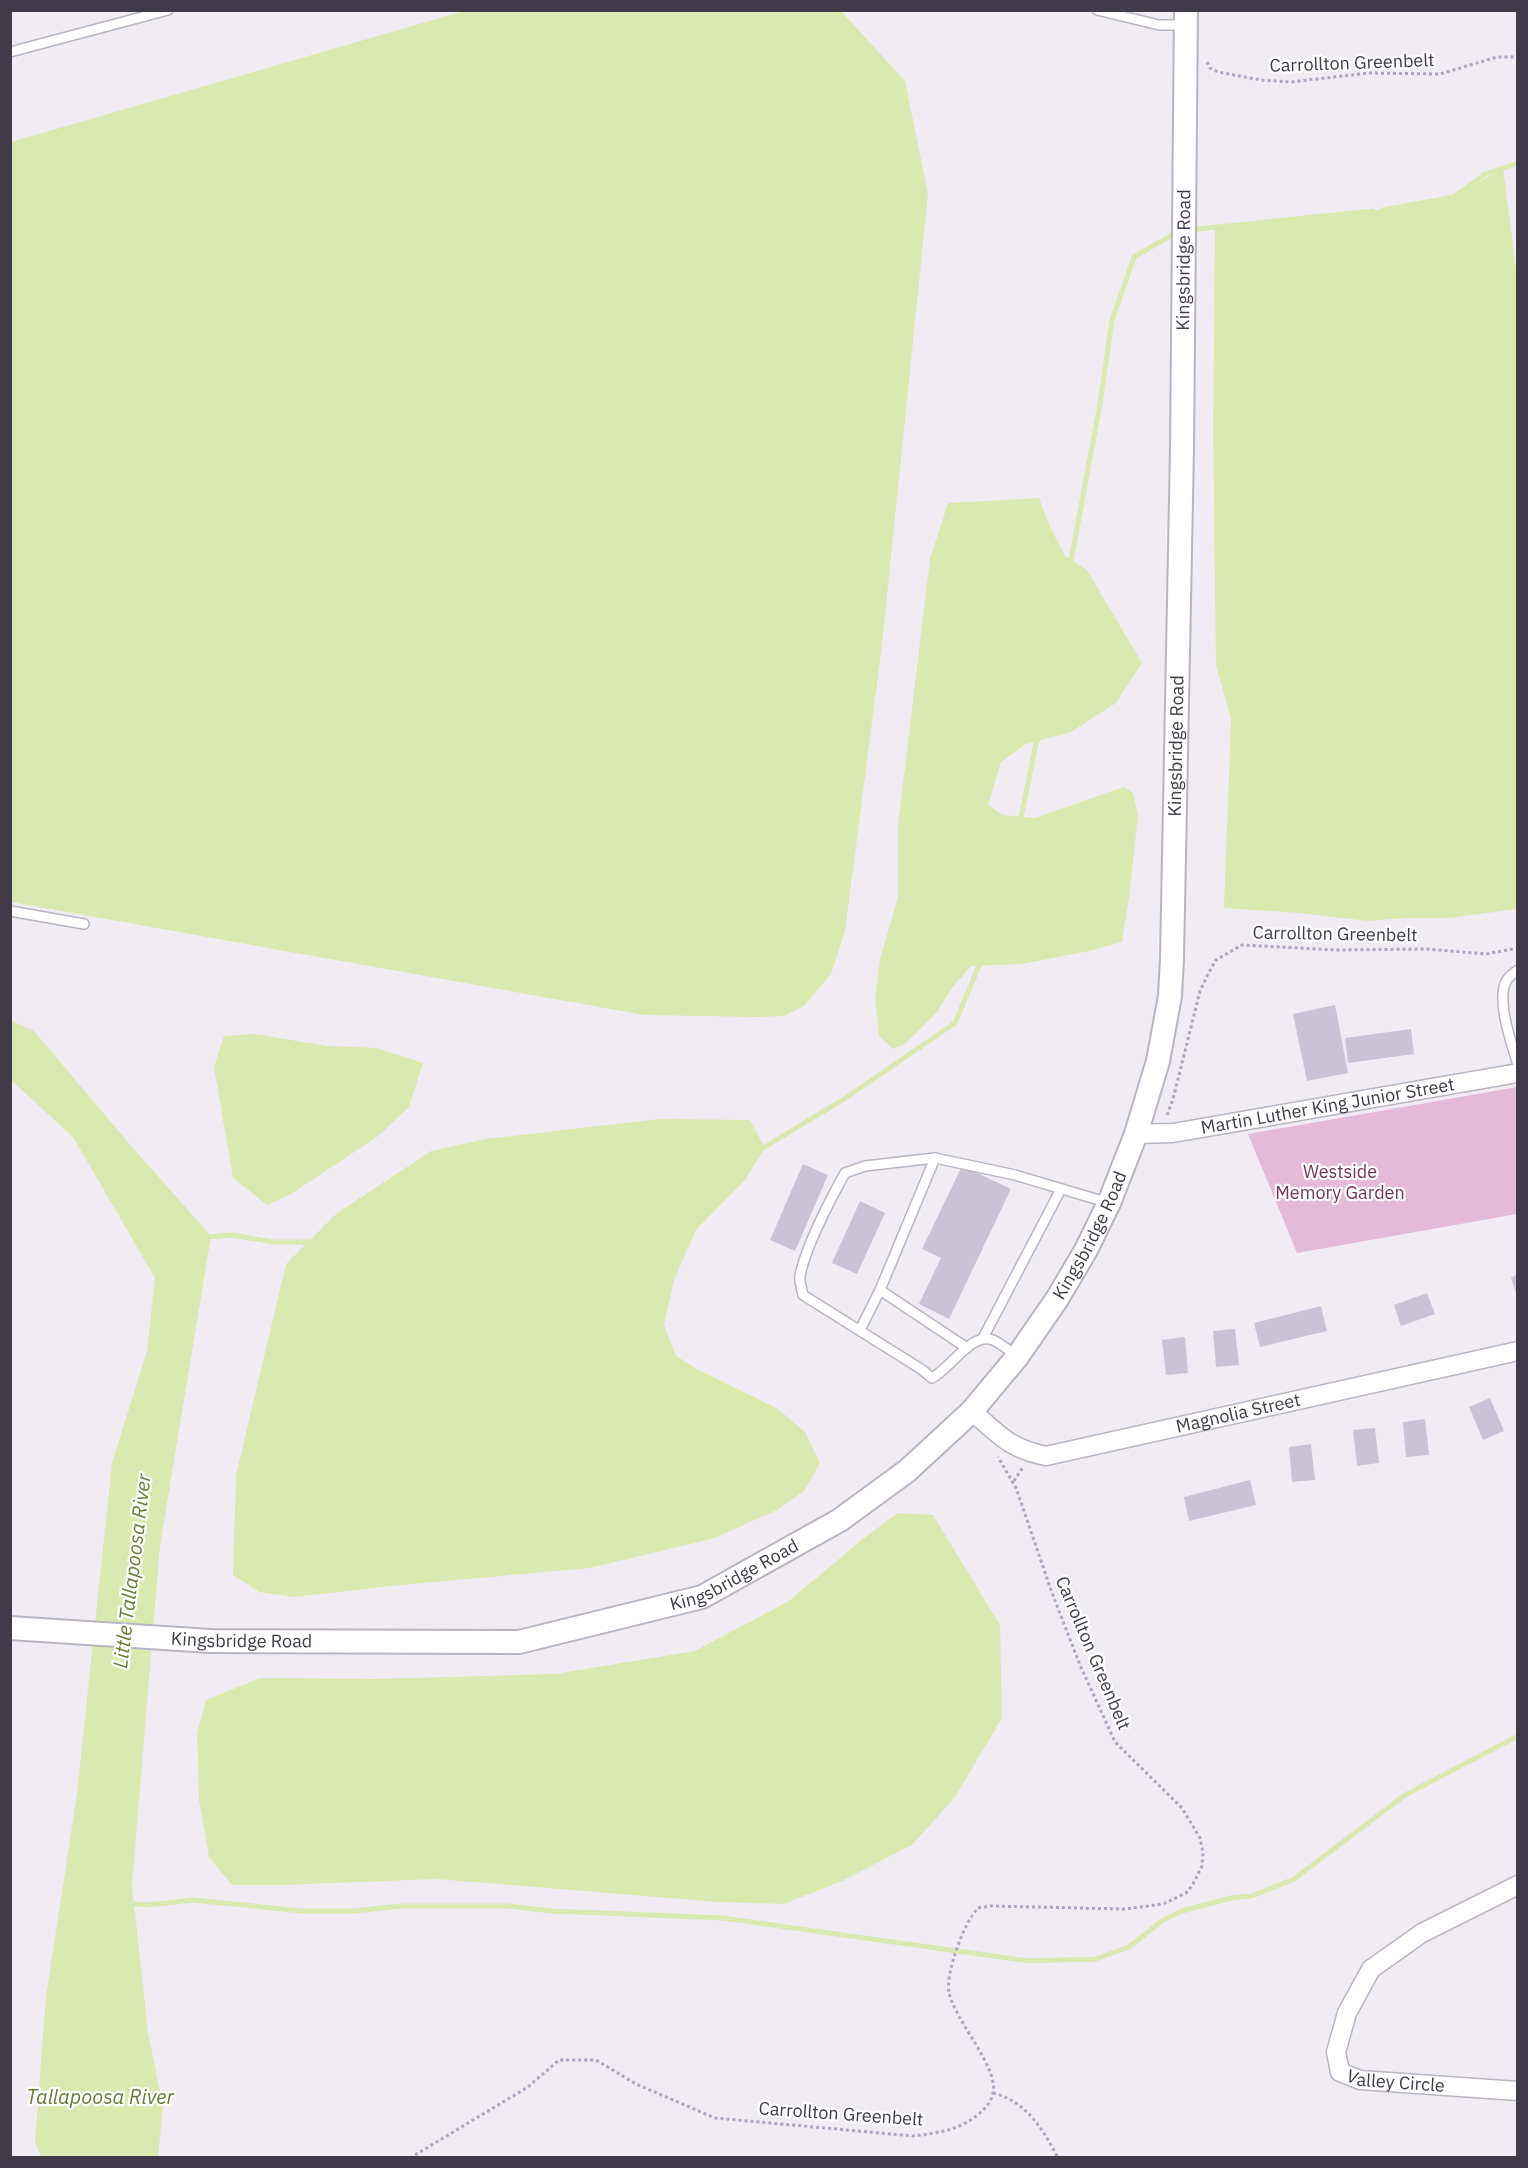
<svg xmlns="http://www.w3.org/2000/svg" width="1528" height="2168" font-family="'IBM Plex Sans',sans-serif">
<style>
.green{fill:#e4bad7}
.water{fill:#dae9b0}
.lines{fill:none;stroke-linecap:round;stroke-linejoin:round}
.stream{stroke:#dae9b0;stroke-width:5}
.building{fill:#cbc3d5}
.service-casing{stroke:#bab3c2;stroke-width:12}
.minor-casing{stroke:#bab3c2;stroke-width:21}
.tertiary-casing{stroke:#bab3c2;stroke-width:26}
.path{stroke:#b1a2bf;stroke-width:3;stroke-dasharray:3 3;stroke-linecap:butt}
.service{stroke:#fff;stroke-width:9}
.minor{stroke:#fff;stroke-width:18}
.tertiary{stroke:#fff;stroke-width:22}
.labels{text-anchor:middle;stroke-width:4.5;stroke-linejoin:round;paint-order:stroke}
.street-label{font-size:18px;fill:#413a48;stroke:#fff}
.park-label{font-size:18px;fill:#743355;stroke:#fff}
.water-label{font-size:20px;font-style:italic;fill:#667b31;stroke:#fff}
</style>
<rect width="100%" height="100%" fill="#f1ecf4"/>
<path class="green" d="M 1517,1087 L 1517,1214 L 1297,1253 L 1248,1134 Z"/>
<g class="water">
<path d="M 464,11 L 841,11 L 905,81 L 928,194 L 882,645 L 845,931 L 831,974 L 804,1006 L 784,1016 L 758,1017 L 644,1015 L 11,902 L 11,142 Z"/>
<path d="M 1503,168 L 1518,283 L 1517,909 L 1449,918 L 1404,918 L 1368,921 L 1299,913 L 1224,908 L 1231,719 L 1216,665 L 1213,432 L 1215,227 L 1380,210 L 1454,197 Z"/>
<path d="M 1039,498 L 1050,527 L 1065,556 L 1087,570 L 1142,663 L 1116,703 L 1071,732 L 1026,744 L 1001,762 L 988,805 L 1003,815 L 1035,818 L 1124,787 L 1133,793 L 1138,815 L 1129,897 L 1122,942 L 1089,951 L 1022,964 L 971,966 L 952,988 L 937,1012 L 905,1044 L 893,1049 L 879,1036 L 875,998 L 880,959 L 898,897 L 898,826 L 930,559 L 948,503 Z"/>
<path d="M 10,1020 L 34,1031 L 132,1147 L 211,1236 L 160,1546 L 132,1885 L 148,2032 L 163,2107 L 158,2157 L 41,2157 L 35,2142 L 46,1996 L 77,1794 L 112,1463 L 147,1351 L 155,1278 L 73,1137 L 11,1080 Z"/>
<path d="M 255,1034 L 327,1046 L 377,1048 L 423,1063 L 409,1107 L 377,1137 L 291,1194 L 267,1205 L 233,1178 L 214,1067 L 224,1036 Z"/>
<path d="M 659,1119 L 750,1120 L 765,1148 L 745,1180 L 696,1230 L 674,1280 L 664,1325 L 676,1356 L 697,1369 L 778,1409 L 805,1432 L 820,1463 L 804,1491 L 777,1510 L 715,1538 L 590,1568 L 400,1585 L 294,1597 L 259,1592 L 233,1575 L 236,1475 L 286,1264 L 336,1214 L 431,1151 L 486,1139 Z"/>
<path d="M 898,1513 L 933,1515 L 1000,1625 L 1002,1718 L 955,1797 L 912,1845 L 842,1881 L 784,1904 L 718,1902 L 436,1879 L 282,1885 L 232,1885 L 209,1857 L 199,1800 L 197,1733 L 206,1700 L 260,1678 L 373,1679 L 555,1674 L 695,1651 L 789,1601 L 864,1538 Z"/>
</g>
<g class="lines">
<g class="stream">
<path d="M 1383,210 L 1454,197 L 1485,174 L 1518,163"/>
<path d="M 1189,230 L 1373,211"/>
<path d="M 1070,566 L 1100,404 L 1112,320 L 1134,257 L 1177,232"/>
<path d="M 1020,822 L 1038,734"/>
<path d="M 758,1151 L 844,1099 L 955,1023 L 981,961"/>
<path d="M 205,1237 L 232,1235 L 273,1242 L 315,1242"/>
<path d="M 128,1903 L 147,1905 L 193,1900 L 302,1911 L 354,1911 L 401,1906 L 508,1906 L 552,1911 L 723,1918 L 1028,1961 L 1096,1959 L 1129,1947 L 1163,1920 L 1182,1911 L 1231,1898 L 1252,1896 L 1294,1879 L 1405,1795 L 1518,1736"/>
</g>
</g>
<g class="building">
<path d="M 1335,1005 L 1348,1073 L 1307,1081 L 1293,1014 Z"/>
<path d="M 1411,1029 L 1414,1054 L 1348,1063 L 1345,1038 Z"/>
<path d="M 803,1164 L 828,1175 L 795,1251 L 770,1240 Z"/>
<path d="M 962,1166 L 1011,1189 L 949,1319 L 919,1304 L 941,1258 L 922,1249 Z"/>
<path d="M 860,1201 L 885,1213 L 857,1274 L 832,1263 Z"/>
<path d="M 1518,1275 L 1518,1296 L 1517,1296 L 1511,1277 Z"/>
<path d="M 1427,1293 L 1435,1314 L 1401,1326 L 1394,1305 Z"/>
<path d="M 1321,1306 L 1327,1331 L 1260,1347 L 1254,1323 Z"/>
<path d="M 1235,1329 L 1239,1365 L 1216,1367 L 1213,1331 Z"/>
<path d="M 1185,1337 L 1188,1373 L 1166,1375 L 1162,1340 Z"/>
<path d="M 1490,1398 L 1504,1431 L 1483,1440 L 1469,1407 Z"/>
<path d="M 1425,1419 L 1429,1455 L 1406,1457 L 1403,1422 Z"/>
<path d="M 1375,1428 L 1379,1463 L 1357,1466 L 1353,1430 Z"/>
<path d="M 1311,1444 L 1315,1480 L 1292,1482 L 1289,1447 Z"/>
<path d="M 1250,1480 L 1256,1505 L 1189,1521 L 1184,1497 Z"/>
</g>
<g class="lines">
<g class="service-casing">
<g id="service">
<path d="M 1097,10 L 1159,25 L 1186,25"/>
<path d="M 10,52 L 168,10"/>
<path d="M 10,911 L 84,924"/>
<path d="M 1518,970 C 1514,973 1509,976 1507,980 C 1495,998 1512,1045 1518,1065"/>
<path d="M 935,1158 L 880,1290 L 967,1348"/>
<path d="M 860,1330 L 880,1290"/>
<path d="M 983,1338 L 1061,1189"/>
<path d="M 1017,1357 C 1010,1351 1002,1344 993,1340 C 972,1331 950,1369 932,1378 L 921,1369 L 803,1295 C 802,1289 799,1282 800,1276 C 805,1248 831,1198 845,1173 L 865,1166 L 935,1158 L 1015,1175 L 1109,1203"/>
</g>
</g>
<g class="minor-casing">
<g id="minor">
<path id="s1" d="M 1136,1134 L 1173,1133 L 1518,1073"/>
<path id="s2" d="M 972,1411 C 999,1435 1010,1449 1046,1456 L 1518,1351"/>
<path id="s3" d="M 1518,1885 L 1422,1933 L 1371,1969 L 1347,2013 L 1336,2052 L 1340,2072 L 1360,2080 L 1518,2091"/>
</g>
</g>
<g class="tertiary-casing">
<g id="tertiary">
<path id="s4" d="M 10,1628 L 210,1641 L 519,1642 L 702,1597 L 840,1520 L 907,1471 L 972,1411 L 1017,1357 L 1057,1299 L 1086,1250 L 1109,1203 L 1136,1134 L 1158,1061 L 1170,996 L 1172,958 L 1182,448 L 1186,10"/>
</g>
</g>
<g class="path">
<path d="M 1207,62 L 1210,68 L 1218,72 L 1261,80 L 1291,82 L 1368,73 L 1440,74 L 1497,57 L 1518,57"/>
<path d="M 1167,1115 L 1173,1099 L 1200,991 L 1208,974 L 1216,960 L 1242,945 L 1336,950 L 1426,949 L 1486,954 L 1518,948"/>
<path d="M 1014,1481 L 1023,1467"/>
<path d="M 993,2093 C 1026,2101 1043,2129 1058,2158"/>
<path d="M 410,2158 L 528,2087 L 559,2060 L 596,2060 L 636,2084 L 715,2118 L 913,2136 C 939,2133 961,2130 981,2112 C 986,2108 992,2100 993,2093 C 999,2068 956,2022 949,1993 C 945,1974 964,1922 978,1908 L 991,1906 L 1125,1909 L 1163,1904 L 1186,1893 L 1192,1886 L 1202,1866 L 1203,1852 L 1200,1838 L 1182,1808 L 1115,1742 L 1080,1665 L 1052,1593 L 1016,1488 L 998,1457"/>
</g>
<use href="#service" class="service"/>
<use href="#minor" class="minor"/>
<use href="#tertiary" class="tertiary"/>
</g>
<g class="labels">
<g class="street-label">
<text transform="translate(1352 63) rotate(-2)" y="6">Carrollton Greenbelt</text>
<text dy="6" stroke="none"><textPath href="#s4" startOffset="2230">Kingsbridge Road</textPath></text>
<text dy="6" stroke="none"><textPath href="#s4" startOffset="1744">Kingsbridge Road</textPath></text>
<text transform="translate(1335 934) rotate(1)" y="6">Carrollton Greenbelt</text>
<text dy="6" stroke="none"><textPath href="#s1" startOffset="194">Martin Luther King Junior Street</textPath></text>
<text dy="6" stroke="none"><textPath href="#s4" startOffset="1240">Kingsbridge Road</textPath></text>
<text dy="6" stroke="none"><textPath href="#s2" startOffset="285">Magnolia Street</textPath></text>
<text dy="6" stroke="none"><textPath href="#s4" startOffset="736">Kingsbridge Road</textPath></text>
<text dy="6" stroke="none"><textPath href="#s4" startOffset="232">Kingsbridge Road</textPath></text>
<text transform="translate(1093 1653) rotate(67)" y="6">Carrollton Greenbelt</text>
<text dy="6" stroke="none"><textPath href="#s3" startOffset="338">Valley Circle</textPath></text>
<text transform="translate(841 2114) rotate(4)" y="6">Carrollton Greenbelt</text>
</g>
<g class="park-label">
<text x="1340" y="1178">Westside<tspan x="1340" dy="21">Memory Garden</tspan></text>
</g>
<g class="water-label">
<text transform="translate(132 1571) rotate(-83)" y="7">Little Tallapoosa River</text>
<text x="100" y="2104">Tallapoosa River</text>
</g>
</g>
<rect width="1528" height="2168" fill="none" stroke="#413a48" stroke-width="24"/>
</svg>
